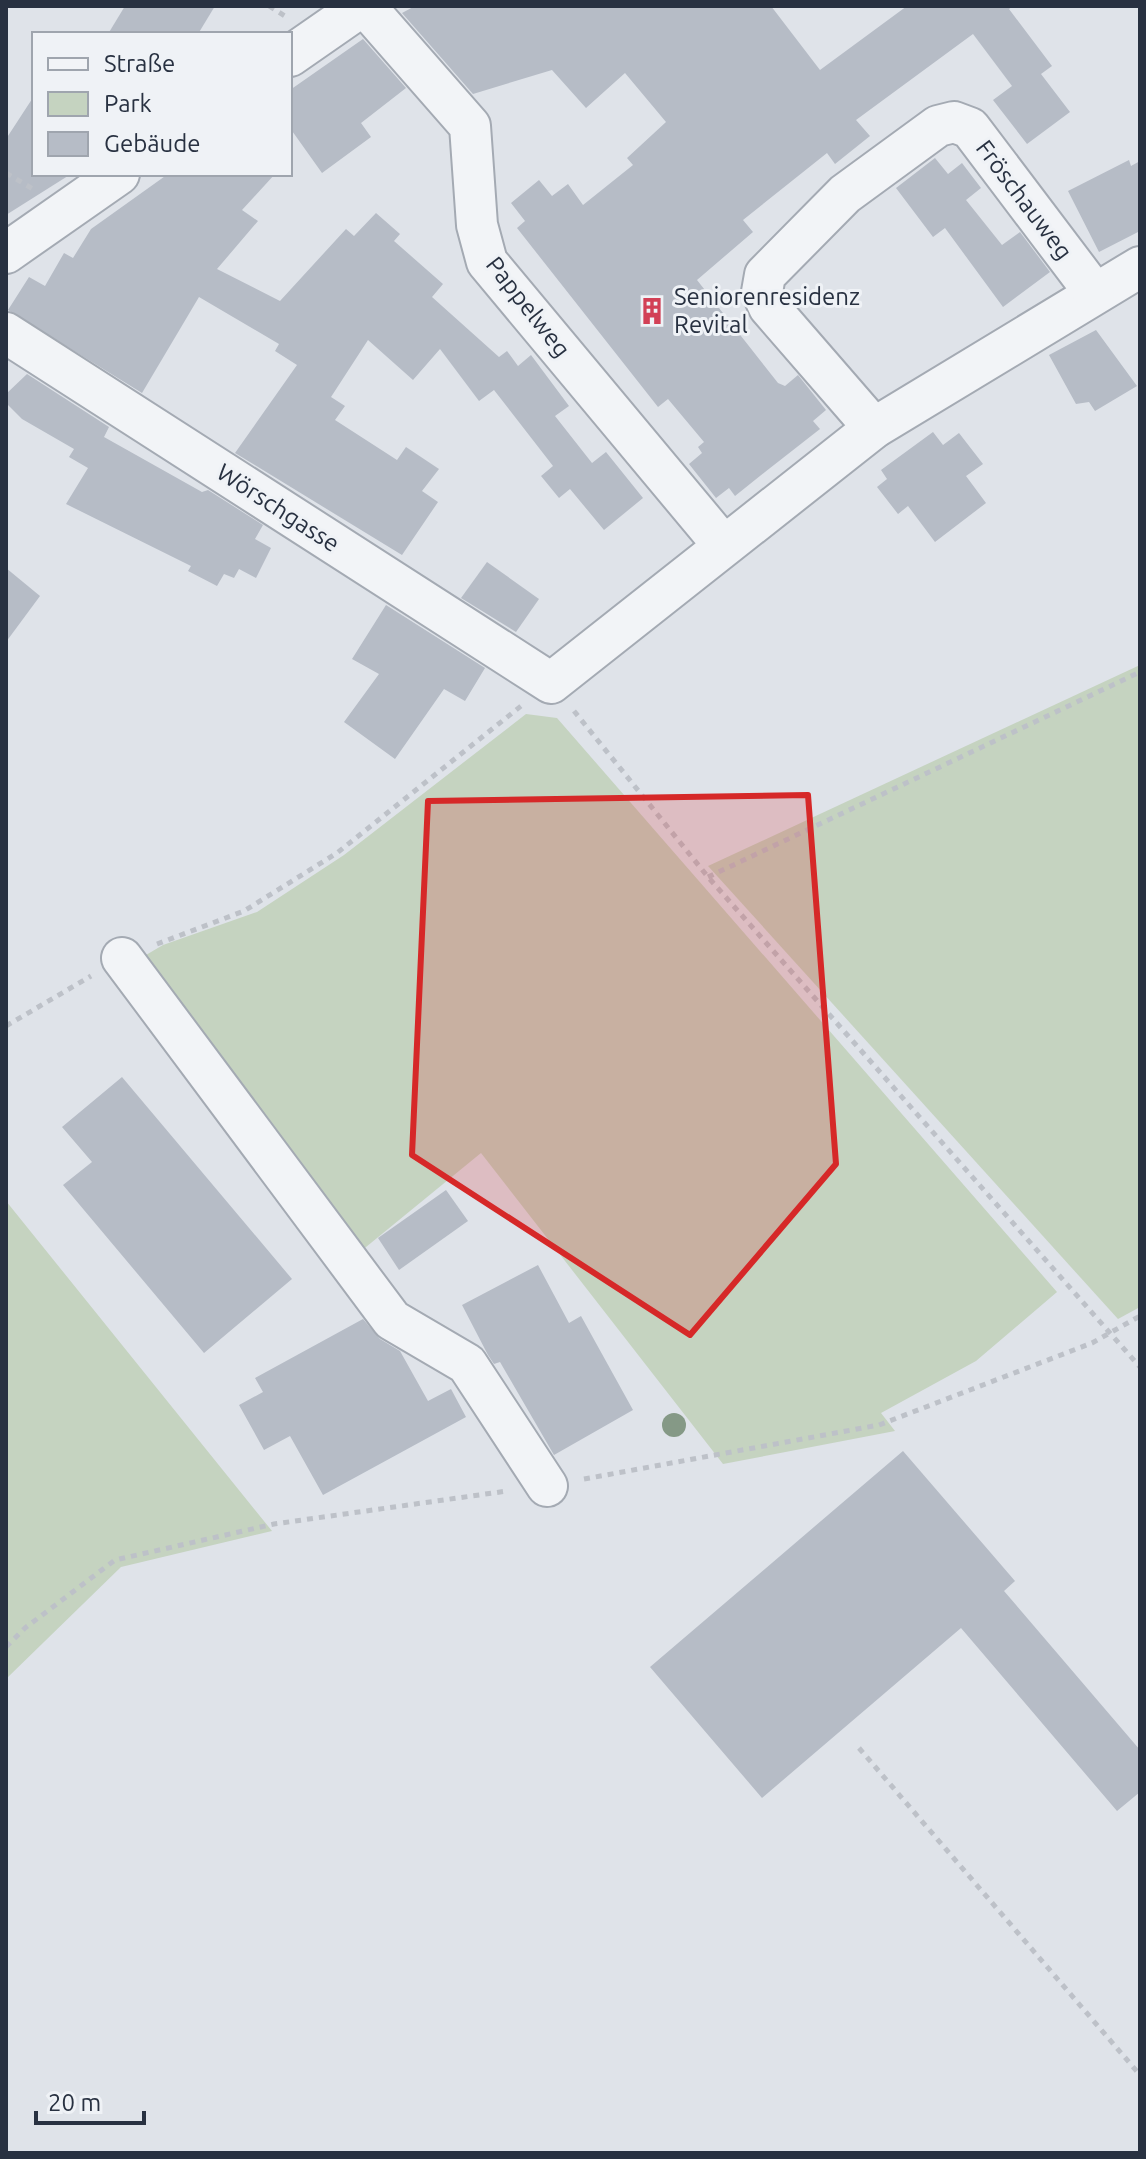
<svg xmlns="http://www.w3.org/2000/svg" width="1146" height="2159" font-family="Ubuntu,sans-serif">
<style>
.green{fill:#c5d3c0}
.building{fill:#b6bcc6}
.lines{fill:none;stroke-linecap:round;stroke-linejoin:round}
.minor-casing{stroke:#a4aab3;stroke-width:44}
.path{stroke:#bdc1c8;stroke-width:5;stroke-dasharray:6 6;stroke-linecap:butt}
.minor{stroke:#f2f4f7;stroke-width:40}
.tree{fill:#859986}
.marked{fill:#d62828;fill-opacity:0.2;stroke:#d62828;stroke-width:6;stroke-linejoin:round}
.labels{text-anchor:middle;stroke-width:6;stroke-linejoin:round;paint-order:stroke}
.street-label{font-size:24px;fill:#283141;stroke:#eff2f6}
.poi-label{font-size:24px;fill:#283141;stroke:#eff2f6;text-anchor:start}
</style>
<rect width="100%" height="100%" fill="#dfe3e9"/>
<g class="green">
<path d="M 1140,665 L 1140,1307 L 1118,1319 L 708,866 Z"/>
<path d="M 526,714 L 557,718 L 1057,1292 L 976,1361 L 881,1413 L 895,1431 L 723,1464 L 481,1153 L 344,1265 L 117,972 L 163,945 L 257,912 L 344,855 Z"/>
<path d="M 6,1201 L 272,1531 L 121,1567 L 6,1679 Z"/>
</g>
<g class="building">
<path d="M 125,6 L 215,6 L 198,34 L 108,34 Z"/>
<path d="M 415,6 L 771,6 L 820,70 L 907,6 L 1013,6 L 1009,9 L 1052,66 L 1041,74 L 1070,112 L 1027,144 L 993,100 L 1012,86 L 973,34 L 856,120 L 870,136 L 835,164 L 827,153 L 743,220 L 753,232 L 697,280 L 778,383 L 785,386 L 798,375 L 826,410 L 813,421 L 820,429 L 765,472 L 735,496 L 729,488 L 716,498 L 689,464 L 702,453 L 698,447 L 704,442 L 668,399 L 658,407 L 517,228 L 525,221 L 511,203 L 539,180 L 552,196 L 568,184 L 583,205 L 633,165 L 627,158 L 666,122 L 625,73 L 586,108 L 552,70 L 473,94 L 402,13 Z"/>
<path d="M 363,39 L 406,88 L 361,123 L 371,137 L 322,173 L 290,128 L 290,90 Z"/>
<path d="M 34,96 L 34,174 L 71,174 L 6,215 L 6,139 Z"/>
<path d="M 935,158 L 948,174 L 962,163 L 981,188 L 966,200 L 1002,245 L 1020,232 L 1050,272 L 1003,307 L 945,228 L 933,237 L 896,188 Z"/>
<path d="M 1129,160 L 1131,166 L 1140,161 L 1140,231 L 1099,252 L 1068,191 Z"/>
<path d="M 168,174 L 275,174 L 242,210 L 258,221 L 217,269 L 280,301 L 346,229 L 354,236 L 376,213 L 400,234 L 394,241 L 443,284 L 432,297 L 499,357 L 507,351 L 518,366 L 531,355 L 569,406 L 555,416 L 592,463 L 606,452 L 643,498 L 604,530 L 570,489 L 559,498 L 541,476 L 553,466 L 494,390 L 479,401 L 440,349 L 413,380 L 368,340 L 331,397 L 345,406 L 335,420 L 397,460 L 406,447 L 439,469 L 422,491 L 438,502 L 402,555 L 235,453 L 297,365 L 275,351 L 279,344 L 199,297 L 142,393 L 8,310 L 29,277 L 45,286 L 64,253 L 73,258 L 91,229 Z"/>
<path d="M 1096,330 L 1137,386 L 1095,411 L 1089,402 L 1076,404 L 1049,355 Z"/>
<path d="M 27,374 L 109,427 L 104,437 L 202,492 L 208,490 L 263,525 L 255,539 L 271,548 L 256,578 L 239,569 L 234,578 L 224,574 L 217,586 L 188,571 L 191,566 L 66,504 L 88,468 L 69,457 L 74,449 L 22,419 L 6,403 L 6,394 Z"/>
<path d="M 933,432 L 943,445 L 959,433 L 983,464 L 966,476 L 986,503 L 935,542 L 908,506 L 898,514 L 877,487 L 887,479 L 881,470 Z"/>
<path d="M 487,562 L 539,599 L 516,632 L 461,598 Z"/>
<path d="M 6,568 L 40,596 L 6,642 Z"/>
<path d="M 386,605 L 485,668 L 465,701 L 444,689 L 395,759 L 344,722 L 379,674 L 352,659 Z"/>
<path d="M 122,1077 L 292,1279 L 204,1353 L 63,1185 L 92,1162 L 62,1127 Z"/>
<path d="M 446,1190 L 468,1221 L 399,1270 L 378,1238 Z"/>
<path d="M 538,1265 L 569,1323 L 581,1316 L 633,1410 L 554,1455 L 500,1362 L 494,1364 L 488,1355 L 462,1305 Z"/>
<path d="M 363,1319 L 380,1339 L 400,1351 L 428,1401 L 451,1389 L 466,1417 L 323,1495 L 290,1436 L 264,1450 L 239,1405 L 263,1392 L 255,1378 Z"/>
<path d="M 903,1451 L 1015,1581 L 1004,1591 L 1140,1750 L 1140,1792 L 1117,1811 L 961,1628 L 762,1798 L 650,1667 Z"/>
</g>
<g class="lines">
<g class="minor-casing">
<g id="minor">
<path d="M 365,6 L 470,126 L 477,225 L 487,262 L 723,545"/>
<path d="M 290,56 L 362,6"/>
<path d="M 6,253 L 119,174"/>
<path d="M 6,333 L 551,683 L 874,428 L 1140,267"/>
<path d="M 874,428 L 769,307 L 762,292 L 765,275 L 845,194 L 938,126 L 954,122 L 970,128 L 1094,292"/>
<path d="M 122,958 L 392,1320 L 467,1364 L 547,1486"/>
</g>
</g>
<g class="path">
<path d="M 269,6 L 285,16"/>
<path d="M 6,173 L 33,189"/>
<path d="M 574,711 L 708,877 L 1140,1367"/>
<path d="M 708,877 L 1140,672"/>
<path d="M 157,944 L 244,911 L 337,853 L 521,706"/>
<path d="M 6,1026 L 91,976"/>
<path d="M 584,1479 L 879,1425 L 1092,1343 L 1140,1316"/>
<path d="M 6,1647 L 25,1628 L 115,1560 L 274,1524 L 507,1491"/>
<path d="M 859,1748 L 1140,2075"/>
</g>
<use href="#minor" class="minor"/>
</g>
<circle class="tree" cx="674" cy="1425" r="12"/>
<path class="marked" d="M 808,795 L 836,1164 L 690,1335 L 412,1155 L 428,801 Z"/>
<defs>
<g id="building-bare" transform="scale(2.16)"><path d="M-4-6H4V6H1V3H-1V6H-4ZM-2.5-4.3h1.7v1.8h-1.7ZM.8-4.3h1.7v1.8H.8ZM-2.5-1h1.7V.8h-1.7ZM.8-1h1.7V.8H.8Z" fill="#d24056" stroke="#eff2f6" stroke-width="2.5" paint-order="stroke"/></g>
</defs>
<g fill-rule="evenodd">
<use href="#building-bare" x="652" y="311"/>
</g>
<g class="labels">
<g class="street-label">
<text transform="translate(1024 200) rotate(53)" y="8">Fröschauweg</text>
<text transform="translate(528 307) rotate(52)" y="8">Pappelweg</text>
<text transform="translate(278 508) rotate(33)" y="8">Wörschgasse</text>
</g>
<g class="poi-label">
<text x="674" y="305">Seniorenresidenz<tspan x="674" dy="28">Revital</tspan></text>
</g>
</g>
<rect width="1146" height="2159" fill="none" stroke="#283141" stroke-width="16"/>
<rect x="32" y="32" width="260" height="144" fill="#eff2f6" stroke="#9fa5ae" stroke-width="2"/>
<rect x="48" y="58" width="40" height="12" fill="#f2f4f7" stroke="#9fa5ae" stroke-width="2"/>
<text x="104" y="72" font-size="24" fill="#283141">Straße</text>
<rect x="48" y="92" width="40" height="24" fill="#c5d3c0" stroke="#9fa5ae" stroke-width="2"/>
<text x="104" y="112" font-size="24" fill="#283141">Park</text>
<rect x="48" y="132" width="40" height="24" fill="#b6bcc6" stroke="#9fa5ae" stroke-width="2"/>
<text x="104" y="152" font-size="24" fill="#283141">Gebäude</text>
<path d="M36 2111v12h108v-12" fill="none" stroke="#283141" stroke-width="4"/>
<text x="48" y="2111" font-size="24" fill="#283141" stroke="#eff2f6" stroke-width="6" paint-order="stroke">20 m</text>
</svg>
